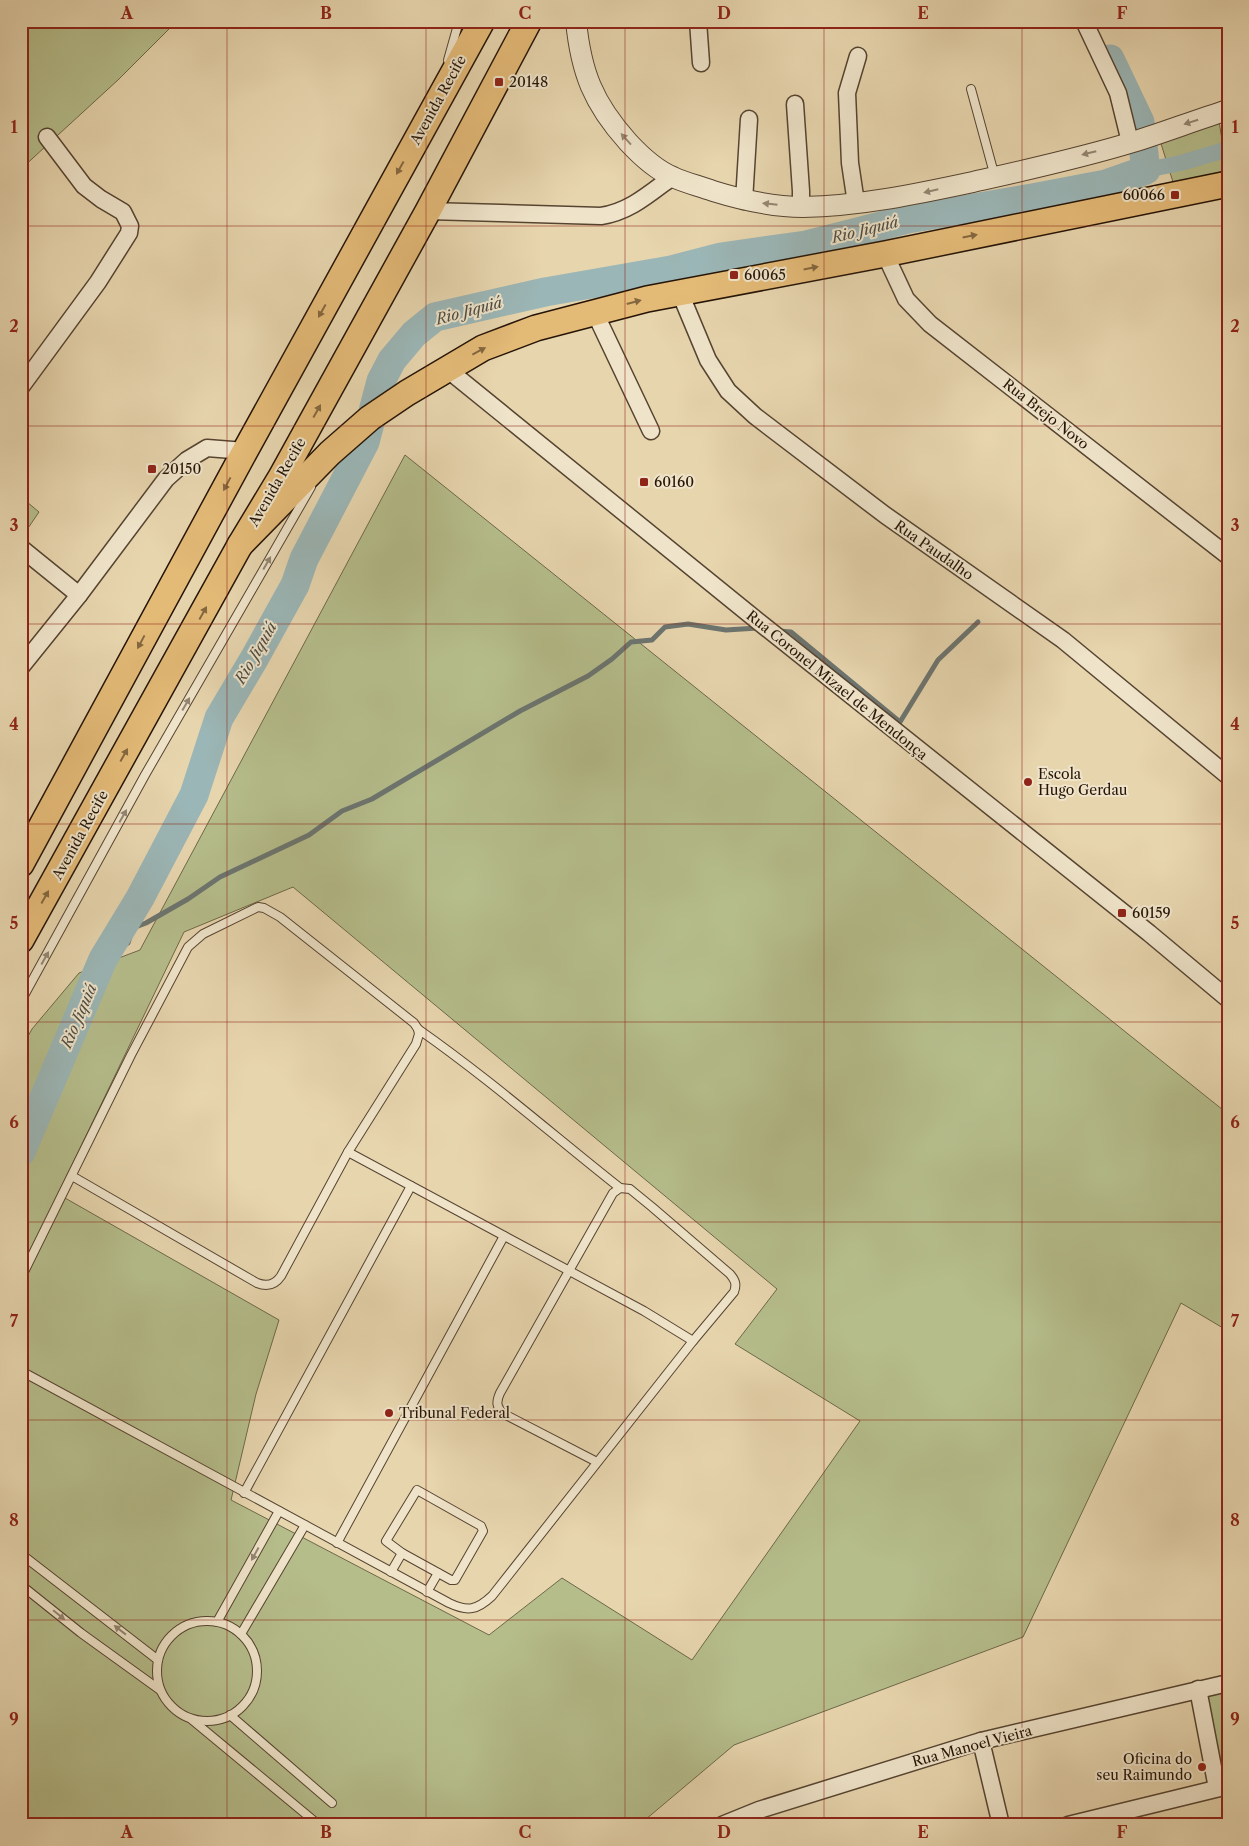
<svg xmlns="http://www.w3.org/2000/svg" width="1249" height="1846" font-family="'Libre Caslon Text',serif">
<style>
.green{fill:#b5bd8b;stroke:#6d6849;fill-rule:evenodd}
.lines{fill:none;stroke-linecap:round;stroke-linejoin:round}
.stream{stroke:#6c7570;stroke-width:5}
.canal{stroke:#9bb6b6;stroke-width:16}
.river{stroke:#9bb6b6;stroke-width:29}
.service-casing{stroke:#564431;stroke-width:10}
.minor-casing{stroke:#564431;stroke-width:19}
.tertiary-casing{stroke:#564431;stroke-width:22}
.primary-casing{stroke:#251407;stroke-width:28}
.service{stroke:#efe4ca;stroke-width:8}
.minor{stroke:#efe4ca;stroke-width:16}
.tertiary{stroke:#efe4ca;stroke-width:20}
.primary{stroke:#e4ba77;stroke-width:25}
.oneway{fill:#948672}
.oneway2{fill:#84673f}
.grid{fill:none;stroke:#8f2418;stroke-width:1;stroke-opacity:0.55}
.poi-dot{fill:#8f2418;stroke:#efe4ca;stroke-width:2}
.labels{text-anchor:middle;stroke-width:4;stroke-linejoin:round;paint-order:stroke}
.poi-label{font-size:14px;fill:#251407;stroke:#efe4ca;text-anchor:start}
.street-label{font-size:14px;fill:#251407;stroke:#efe4ca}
.water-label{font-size:15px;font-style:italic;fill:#4e4d44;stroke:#efe4ca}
.neatline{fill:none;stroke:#8f2418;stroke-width:2}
.grid-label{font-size:16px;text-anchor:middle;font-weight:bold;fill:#8f2418}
</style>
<rect width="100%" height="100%" fill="#e7d5ae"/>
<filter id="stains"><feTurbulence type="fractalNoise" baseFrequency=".004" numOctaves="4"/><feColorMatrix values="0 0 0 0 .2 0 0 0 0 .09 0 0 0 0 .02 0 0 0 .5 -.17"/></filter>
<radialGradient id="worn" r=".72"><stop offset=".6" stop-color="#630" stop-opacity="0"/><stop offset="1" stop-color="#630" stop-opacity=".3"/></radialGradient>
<g class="green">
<path d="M 21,21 L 177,21 L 119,79 L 21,169 Z"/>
<path d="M 1218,115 L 1227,171 L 1173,182 L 1158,134 Z"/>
<path d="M 405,455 L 1228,1114 L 1228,1331 L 1181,1303 L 1023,1637 L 734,1745 L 639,1825 L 21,1825 L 21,1049 L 32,1029 L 79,973 L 140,950 ZM 293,887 L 777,1289 L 735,1344 L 860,1421 L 692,1660 L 562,1578 L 489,1635 L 231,1500 L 256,1394 L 279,1320 L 58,1194 L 184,932 Z"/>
<path d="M 21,497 L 39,512 L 24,534 L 21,532 Z"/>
<path d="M 1228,1687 L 1228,1773 L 1226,1773 L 1222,1769 L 1205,1701 L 1206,1694 Z"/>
</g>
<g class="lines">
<g class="stream">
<path d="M 779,631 L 791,632 L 900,722 L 938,660 L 978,622"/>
<path d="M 103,959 L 128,943 L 133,928 L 146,923 L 188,899 L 220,877 L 309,835 L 342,811 L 372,799 L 520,711 L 588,676 L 612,659 L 631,642 L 652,640 L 665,627 L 688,624 L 726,630 L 758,628"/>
</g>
<path class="canal" d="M 1146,170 L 1181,163 L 1228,149"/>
<path class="river" d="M 21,1152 L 103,959 L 140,898 L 194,795 L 219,718 L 254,659 L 295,585 L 304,559 L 365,442 L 381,381 L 392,360 L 414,334 L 435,317 L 545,292 L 671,270 L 721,257 L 806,245 L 908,219 L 1032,198 L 1106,184 L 1146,170 L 1140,122 L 1110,59"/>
<g class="service-casing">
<g id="service">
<path d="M 448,60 L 459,21"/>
<path d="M 971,89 L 995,177"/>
<path d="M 21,1001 L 145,775 L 311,487"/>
<path d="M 418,1029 C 488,1078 553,1135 620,1188"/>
<path d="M 21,1278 L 131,1055 L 188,947 L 203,934 L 258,907 L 264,908 L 280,917 L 414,1023 L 418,1029 L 419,1034 L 416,1044 L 348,1152 L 281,1276 C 275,1285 267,1287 257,1283 L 72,1176"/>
<path d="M 21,1371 L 449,1603 C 468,1612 477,1610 492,1596 L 693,1341 L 644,1311 L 348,1152"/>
<path d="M 597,1462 L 504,1414 C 496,1407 496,1402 500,1393 L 613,1193 L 620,1188 L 630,1189 L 652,1207 L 730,1274 C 735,1280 737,1284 734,1292 L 693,1341"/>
<path d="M 417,1490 L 481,1526 L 483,1531 L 455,1580 L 451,1580 L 402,1553 L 386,1541 Z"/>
<path d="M 244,1493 L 411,1186"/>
<path d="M 337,1543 L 504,1236"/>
<path d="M 21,1554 L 158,1660"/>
<path d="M 391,1572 L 402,1553"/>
<path d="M 21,1585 L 81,1633 L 160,1690"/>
<path d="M 427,1592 L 438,1573"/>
<circle cx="207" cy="1671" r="50"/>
<path d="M 217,1622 L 279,1511"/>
<path d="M 241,1634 L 305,1525"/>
<path d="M 230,1715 L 332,1803"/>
<path d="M 191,1719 L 319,1825"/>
</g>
</g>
<g class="minor-casing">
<g id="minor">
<path d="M 698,21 L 701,63"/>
<path d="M 1084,21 L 1118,93 L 1130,142"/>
<path d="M 795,104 L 801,191 L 801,207"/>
<path d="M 744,201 L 749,119"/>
<path d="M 856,203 L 850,163 L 847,93 L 858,56"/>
<path d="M 428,211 L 601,216 C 629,212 649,194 672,177"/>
<path d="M 885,254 L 906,299 L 930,324 L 1228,556"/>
<path d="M 680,293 L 708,360 L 728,391 L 755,416 L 885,515 L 1063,640 L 1228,776"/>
<path d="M 595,313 L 651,431"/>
<path d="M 447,369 L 759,622 L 1149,933 L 1228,999"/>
<path d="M 21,387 L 98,282 L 129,233 L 130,226 L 123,212 L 101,199 L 84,186 L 47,137"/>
<path d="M 21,548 L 79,595"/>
<path d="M 21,667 L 79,595 L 166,479 L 187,460 L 207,448 L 245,451"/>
<path d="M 1198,1689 L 1217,1788"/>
<path d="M 981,1741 L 1001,1825"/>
<path d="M 722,1825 L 759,1810 L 981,1741 L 1228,1683"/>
<path d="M 1068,1825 L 1228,1786"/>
</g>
</g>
<g class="tertiary-casing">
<path id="tertiary" d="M 576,21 C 581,72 593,103 628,142 C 640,155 656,170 673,177 C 685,183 700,186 713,191 C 742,200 772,207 803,207 C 860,206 917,194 973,182 C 1026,170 1081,158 1133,142 C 1165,132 1196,120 1228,110"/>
</g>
<g class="primary-casing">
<g id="primary">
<path d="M 240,545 L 330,453 L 370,418 L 407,393 L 483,348 L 536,328 L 647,299 L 885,254 L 1228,184"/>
<path d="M 21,864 L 245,451 L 482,21"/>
<path d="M 21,940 L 240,545 L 281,477 L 428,211 L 529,21"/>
</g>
</g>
<use href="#service" class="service"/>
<use href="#minor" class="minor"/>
<use href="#tertiary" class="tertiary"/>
<use href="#primary" class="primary"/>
</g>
<defs><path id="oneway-solid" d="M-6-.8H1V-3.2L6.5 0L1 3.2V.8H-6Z" transform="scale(1.25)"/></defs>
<g class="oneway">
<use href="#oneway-solid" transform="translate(1191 122) rotate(162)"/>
<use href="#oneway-solid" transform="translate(626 139) rotate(-132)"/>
<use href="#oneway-solid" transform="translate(1089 153) rotate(166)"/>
<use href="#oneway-solid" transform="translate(931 191) rotate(167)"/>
<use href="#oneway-solid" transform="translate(770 204) rotate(-174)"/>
<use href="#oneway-solid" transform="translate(267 563) rotate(-60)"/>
<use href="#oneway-solid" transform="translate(186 704) rotate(-60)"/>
<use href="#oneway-solid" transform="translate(123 816) rotate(-61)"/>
<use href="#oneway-solid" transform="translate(45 958) rotate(-61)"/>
<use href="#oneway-solid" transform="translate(255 1554) rotate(119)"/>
<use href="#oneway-solid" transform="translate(59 1615) rotate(39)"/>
<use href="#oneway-solid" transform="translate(120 1630) rotate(-142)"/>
</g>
<g class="oneway2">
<use href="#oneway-solid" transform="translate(400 168) rotate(119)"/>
<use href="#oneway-solid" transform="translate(970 236) rotate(-11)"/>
<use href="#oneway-solid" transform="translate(811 268) rotate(-11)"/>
<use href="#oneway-solid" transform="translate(634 302) rotate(-15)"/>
<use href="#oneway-solid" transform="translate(322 311) rotate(119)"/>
<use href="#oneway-solid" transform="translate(479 351) rotate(-28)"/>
<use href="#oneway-solid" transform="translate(317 411) rotate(-61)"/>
<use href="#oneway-solid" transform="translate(227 484) rotate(118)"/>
<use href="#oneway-solid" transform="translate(203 613) rotate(-61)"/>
<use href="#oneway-solid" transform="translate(141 642) rotate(118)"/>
<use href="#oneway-solid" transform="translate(124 755) rotate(-61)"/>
<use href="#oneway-solid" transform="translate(45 897) rotate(-61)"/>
</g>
<path class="grid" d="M 227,21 L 227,1825M 426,21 L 426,1825M 625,21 L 625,1825M 824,21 L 824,1825M 1022,21 L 1022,1825M 21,226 L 1228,226M 21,426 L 1228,426M 21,624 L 1228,624M 21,824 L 1228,824M 21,1022 L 1228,1022M 21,1222 L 1228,1222M 21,1420 L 1228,1420M 21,1620 L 1228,1620"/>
<g class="poi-dot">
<rect x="494" y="77" width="10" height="10" rx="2.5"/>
<rect x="1170" y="190" width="10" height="10" rx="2.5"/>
<rect x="729" y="270" width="10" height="10" rx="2.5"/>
<rect x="147" y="464" width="10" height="10" rx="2.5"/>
<rect x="639" y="477" width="10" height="10" rx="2.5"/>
<circle cx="1028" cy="782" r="5"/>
<rect x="1117" y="908" width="10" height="10" rx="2.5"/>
<circle cx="389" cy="1413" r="5"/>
<circle cx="1202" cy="1767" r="5"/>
</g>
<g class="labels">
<g class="poi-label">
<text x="509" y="87">20148</text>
<text x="1165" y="200" text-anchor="end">60066</text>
<text x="744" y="280">60065</text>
<text x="162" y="474">20150</text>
<text x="654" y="487">60160</text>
<text x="1038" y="779">Escola<tspan x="1038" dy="16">Hugo Gerdau</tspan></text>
<text x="1132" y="918">60159</text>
<text x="399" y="1418">Tribunal Federal</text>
<text x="1192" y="1764" text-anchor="end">Oficina do<tspan x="1192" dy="16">seu Raimundo</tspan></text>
</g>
<g class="street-label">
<text transform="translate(438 100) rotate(-61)" y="5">Avenida Recife</text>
<text transform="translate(1046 414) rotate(38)" y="5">Rua Brejo Novo</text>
<text transform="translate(277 482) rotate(-60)" y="5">Avenida Recife</text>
<text transform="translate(934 550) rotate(35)" y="5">Rua Paudalho</text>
<text transform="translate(837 685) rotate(39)" y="5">Rua Coronel Mizael de Mendonça</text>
<text transform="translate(80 835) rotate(-61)" y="5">Avenida Recife</text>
<text transform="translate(972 1746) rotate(-15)" y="5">Rua Manoel Vieira</text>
</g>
<g class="water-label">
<text transform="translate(865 230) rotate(-14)" y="5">Rio Jiquiá</text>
<text transform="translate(469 311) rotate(-15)" y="5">Rio Jiquiá</text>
<text transform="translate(256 653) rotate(-60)" y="5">Rio Jiquiá</text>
<text transform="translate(79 1016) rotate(-67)" y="5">Rio Jiquiá</text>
</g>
</g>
<rect width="1249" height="1846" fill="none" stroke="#e7d5ae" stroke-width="55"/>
<rect x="28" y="28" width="1194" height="1790" class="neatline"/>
<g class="grid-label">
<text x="127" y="19">A</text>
<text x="326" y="19">B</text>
<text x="525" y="19">C</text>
<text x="724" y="19">D</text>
<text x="923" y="19">E</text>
<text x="1122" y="19">F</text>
<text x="14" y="133">1</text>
<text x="1235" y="133">1</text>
<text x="14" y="332">2</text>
<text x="1235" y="332">2</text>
<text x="14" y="531">3</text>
<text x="1235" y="531">3</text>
<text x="14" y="730">4</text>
<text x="1235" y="730">4</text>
<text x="14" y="929">5</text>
<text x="1235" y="929">5</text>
<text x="14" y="1128">6</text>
<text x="1235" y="1128">6</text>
<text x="14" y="1327">7</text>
<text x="1235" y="1327">7</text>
<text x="14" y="1526">8</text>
<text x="1235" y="1526">8</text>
<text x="14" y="1725">9</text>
<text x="1235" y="1725">9</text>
<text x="127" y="1838">A</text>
<text x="326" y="1838">B</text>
<text x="525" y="1838">C</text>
<text x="724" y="1838">D</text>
<text x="923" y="1838">E</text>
<text x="1122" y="1838">F</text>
</g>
<rect width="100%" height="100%" filter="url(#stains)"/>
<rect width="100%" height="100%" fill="url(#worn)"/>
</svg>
